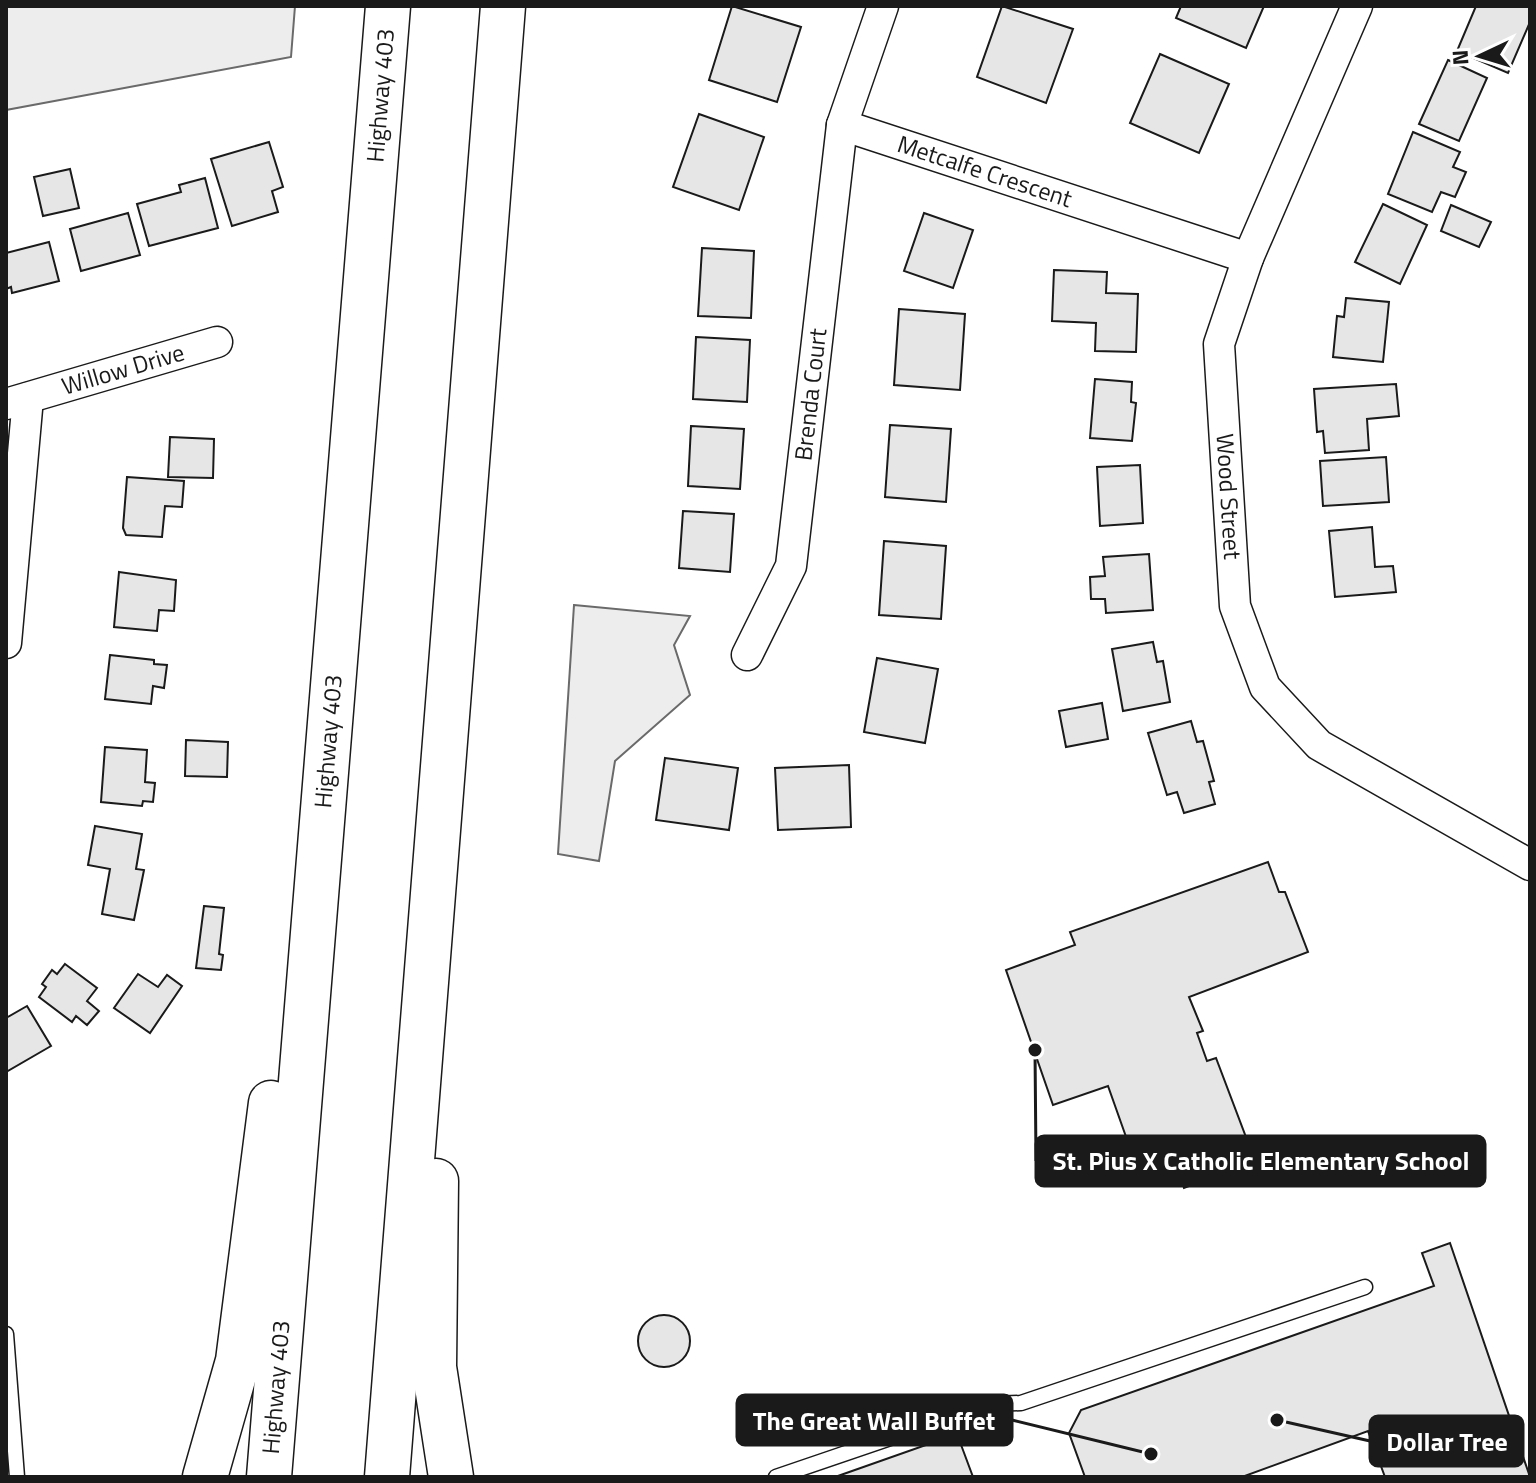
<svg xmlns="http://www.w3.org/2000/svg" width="1536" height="1483" font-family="'Titillium Web',sans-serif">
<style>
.green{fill:#ededed;stroke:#6a6a6a;stroke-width:2}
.building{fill:#e6e6e6;stroke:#1a1a1a;stroke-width:2}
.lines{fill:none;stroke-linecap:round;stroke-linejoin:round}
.lane-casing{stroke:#1a1a1a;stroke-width:17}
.street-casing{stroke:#1a1a1a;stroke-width:33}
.highway-casing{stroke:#1a1a1a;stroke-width:47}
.lane{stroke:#fff;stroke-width:14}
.street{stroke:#fff;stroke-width:30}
.highway{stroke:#fff;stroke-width:44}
.labels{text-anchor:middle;stroke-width:6;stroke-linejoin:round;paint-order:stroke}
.street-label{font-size:24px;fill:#1a1a1a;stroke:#fff}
.leader{fill:none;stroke:#1a1a1a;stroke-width:3}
.callout-dot{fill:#1a1a1a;stroke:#fff;stroke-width:3}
.callout{fill:#1a1a1a;stroke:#1a1a1a;stroke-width:3}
.callout-label{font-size:26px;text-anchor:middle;font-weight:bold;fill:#fff}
</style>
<rect width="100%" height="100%" fill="#fff"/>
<g class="green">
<path d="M 6,6 L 295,6 L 291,57 L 6,110 Z"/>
<path d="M 574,605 L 690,616 L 674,645 L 690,695 L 615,761 L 599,861 L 558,854 Z"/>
</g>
<g class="building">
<path d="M 732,6 L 801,27 L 777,102 L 709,80 Z"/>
<path d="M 1002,6 L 1073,29 L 1046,103 L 977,77 Z"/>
<path d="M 1181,6 L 1264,6 L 1246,48 L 1176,18 Z"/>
<path d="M 1476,6 L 1530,6 L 1530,22 L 1508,73 L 1457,51 Z"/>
<path d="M 1160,54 L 1229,84 L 1199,153 L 1130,123 Z"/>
<path d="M 1448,60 L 1487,78 L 1459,141 L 1419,124 Z"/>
<path d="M 699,114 L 764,137 L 739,210 L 673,187 Z"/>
<path d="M 1413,132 L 1460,152 L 1453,167 L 1466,172 L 1455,197 L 1441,192 L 1432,212 L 1388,194 Z"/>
<path d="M 269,142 L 283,187 L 272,191 L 278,212 L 232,226 L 211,159 Z"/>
<path d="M 70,169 L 79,208 L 43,216 L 34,177 Z"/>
<path d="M 205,178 L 218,228 L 149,246 L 137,204 L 181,192 L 179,185 Z"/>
<path d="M 1383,204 L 1427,225 L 1400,284 L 1355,262 Z"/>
<path d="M 1451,205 L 1491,222 L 1479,247 L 1441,231 Z"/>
<path d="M 128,213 L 140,255 L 81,271 L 70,229 Z"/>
<path d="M 924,213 L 973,230 L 953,288 L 904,271 Z"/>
<path d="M 49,242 L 59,281 L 12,293 L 11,287 L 6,289 L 6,253 Z"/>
<path d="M 702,248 L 754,251 L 751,318 L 698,316 Z"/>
<path d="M 1054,270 L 1107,272 L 1106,293 L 1138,294 L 1136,352 L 1095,351 L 1096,323 L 1052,321 Z"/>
<path d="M 1346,298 L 1389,302 L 1383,362 L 1333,357 L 1337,316 L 1344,317 Z"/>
<path d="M 899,309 L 965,314 L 960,390 L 894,385 Z"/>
<path d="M 696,337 L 750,340 L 747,402 L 693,399 Z"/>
<path d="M 1095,379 L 1132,382 L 1131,402 L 1136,403 L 1132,441 L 1090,438 Z"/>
<path d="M 1396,384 L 1399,416 L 1367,419 L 1369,450 L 1325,453 L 1323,431 L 1317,432 L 1314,389 Z"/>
<path d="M 890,425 L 951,429 L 946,502 L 885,497 Z"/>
<path d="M 691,426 L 744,429 L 740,489 L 688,486 Z"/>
<path d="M 170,437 L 214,439 L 213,478 L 168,477 Z"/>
<path d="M 1386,457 L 1389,502 L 1323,506 L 1320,461 Z"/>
<path d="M 1140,465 L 1143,523 L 1100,526 L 1097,467 Z"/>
<path d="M 127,477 L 184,481 L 182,507 L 165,506 L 162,537 L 126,535 L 123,528 Z"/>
<path d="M 683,511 L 734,514 L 730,572 L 679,568 Z"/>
<path d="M 1372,527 L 1375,567 L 1393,566 L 1396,592 L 1335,597 L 1329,531 Z"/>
<path d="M 884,541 L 946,546 L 941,619 L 879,615 Z"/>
<path d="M 1149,554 L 1153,610 L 1106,613 L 1105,599 L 1091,599 L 1090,577 L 1105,576 L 1103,557 Z"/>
<path d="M 119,572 L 176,580 L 174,611 L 159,610 L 157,631 L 114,627 Z"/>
<path d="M 1153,642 L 1157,662 L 1163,661 L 1170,702 L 1123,711 L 1112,649 Z"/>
<path d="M 110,655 L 154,660 L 154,664 L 167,665 L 164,688 L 153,686 L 151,704 L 105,699 Z"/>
<path d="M 877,658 L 938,669 L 925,743 L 864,732 Z"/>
<path d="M 1102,703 L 1108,739 L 1066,747 L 1059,711 Z"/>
<path d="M 1191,721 L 1197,742 L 1203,741 L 1214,781 L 1209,782 L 1215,804 L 1184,813 L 1177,792 L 1167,795 L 1148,733 Z"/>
<path d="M 186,740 L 228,742 L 227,777 L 185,776 Z"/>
<path d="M 105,747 L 147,750 L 145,782 L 155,783 L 153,802 L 143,801 L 142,806 L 101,802 Z"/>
<path d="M 665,758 L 738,768 L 729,830 L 656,820 Z"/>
<path d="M 849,765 L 851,827 L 778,830 L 775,768 Z"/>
<path d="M 95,826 L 142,834 L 136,869 L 144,870 L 134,920 L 102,914 L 110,869 L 88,865 Z"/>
<path d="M 1268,862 L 1279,892 L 1285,892 L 1308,952 L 1189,997 L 1203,1031 L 1197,1033 L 1207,1061 L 1216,1058 L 1255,1161 L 1184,1188 L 1177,1166 L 1141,1179 L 1108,1086 L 1053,1105 L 1006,970 L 1075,945 L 1070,932 Z"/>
<path d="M 204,906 L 224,908 L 219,954 L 223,955 L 221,970 L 196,968 Z"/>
<path d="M 65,964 L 97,988 L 87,1001 L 99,1011 L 87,1025 L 76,1016 L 72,1022 L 39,997 L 46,987 L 42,984 L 52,970 L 57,974 Z"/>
<path d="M 138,974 L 158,987 L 167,975 L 182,986 L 150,1033 L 114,1008 Z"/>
<path d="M 27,1006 L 51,1046 L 6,1072 L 6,1018 Z"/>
<path d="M 1450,1243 L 1530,1477 L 1385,1477 L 1368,1431 L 1242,1477 L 1085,1477 L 1069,1433 L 1081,1410 L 1434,1286 L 1422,1253 Z"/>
<circle cx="664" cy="1341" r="26"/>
<path d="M 957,1434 L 973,1477 L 835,1477 Z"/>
</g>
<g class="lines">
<g class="lane-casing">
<g id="lane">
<path d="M 6,1334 L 17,1477"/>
<path d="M 776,1477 L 990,1404 L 1021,1403 L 1365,1287"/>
</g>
</g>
<g class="street-casing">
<g id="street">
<path id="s1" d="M 1357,6 L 1248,258 L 1219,344 L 1235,606 L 1265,687 L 1319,745 L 1530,865"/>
<path id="s2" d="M 842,125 L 1248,258"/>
<path id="s3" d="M 6,404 L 217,342"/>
<path d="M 6,643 L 28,398"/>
<path id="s4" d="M 747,655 L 791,566 L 842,125 L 883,6"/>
</g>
</g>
<g class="highway-casing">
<g id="highway">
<path d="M 436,1181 L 434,1367 L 451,1477"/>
<path d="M 205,1477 L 238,1361 L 271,1103"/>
<path id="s5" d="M 269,1477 L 388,6"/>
<path d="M 387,1477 L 503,6"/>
</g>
</g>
<use href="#lane" class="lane"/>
<use href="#street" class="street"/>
<use href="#highway" class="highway"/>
</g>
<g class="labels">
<g class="street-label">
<text dy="8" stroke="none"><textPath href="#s5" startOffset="1386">Highway 403</textPath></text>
<text dy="8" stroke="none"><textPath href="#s2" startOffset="150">Metcalfe Crescent</textPath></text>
<text dy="8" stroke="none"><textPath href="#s3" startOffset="122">Willow Drive</textPath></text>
<text dy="8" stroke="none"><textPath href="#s4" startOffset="272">Brenda Court</textPath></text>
<text dy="8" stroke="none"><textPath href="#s1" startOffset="518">Wood Street</textPath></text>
<text dy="8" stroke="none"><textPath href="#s5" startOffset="738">Highway 403</textPath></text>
<text dy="8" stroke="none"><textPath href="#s5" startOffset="90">Highway 403</textPath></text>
</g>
</g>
<path class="leader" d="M1035 1050L1036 1161M1151 1454L1012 1420M1277 1420L1370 1441"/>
<g class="callout-dot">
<circle cx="1035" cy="1050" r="8"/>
<circle cx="1151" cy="1454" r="8"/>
<circle cx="1277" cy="1420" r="8"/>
</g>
<g class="callout">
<rect x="1036" y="1136" width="449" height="50" rx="8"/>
<rect x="737" y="1395" width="275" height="50" rx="8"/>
<rect x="1370" y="1416" width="153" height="50" rx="8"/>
</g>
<g class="callout-label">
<text x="1261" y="1170">St. Pius X Catholic Elementary School</text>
<text x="874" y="1430">The Great Wall Buffet</text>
<text x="1447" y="1451">Dollar Tree</text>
</g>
<rect width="1536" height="1483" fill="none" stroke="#1a1a1a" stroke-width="16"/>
<g transform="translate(1480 56) rotate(266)" stroke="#ffffff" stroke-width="6" paint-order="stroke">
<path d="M0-6L14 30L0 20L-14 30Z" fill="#1a1a1a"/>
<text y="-12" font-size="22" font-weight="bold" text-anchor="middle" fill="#1a1a1a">N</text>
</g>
</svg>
